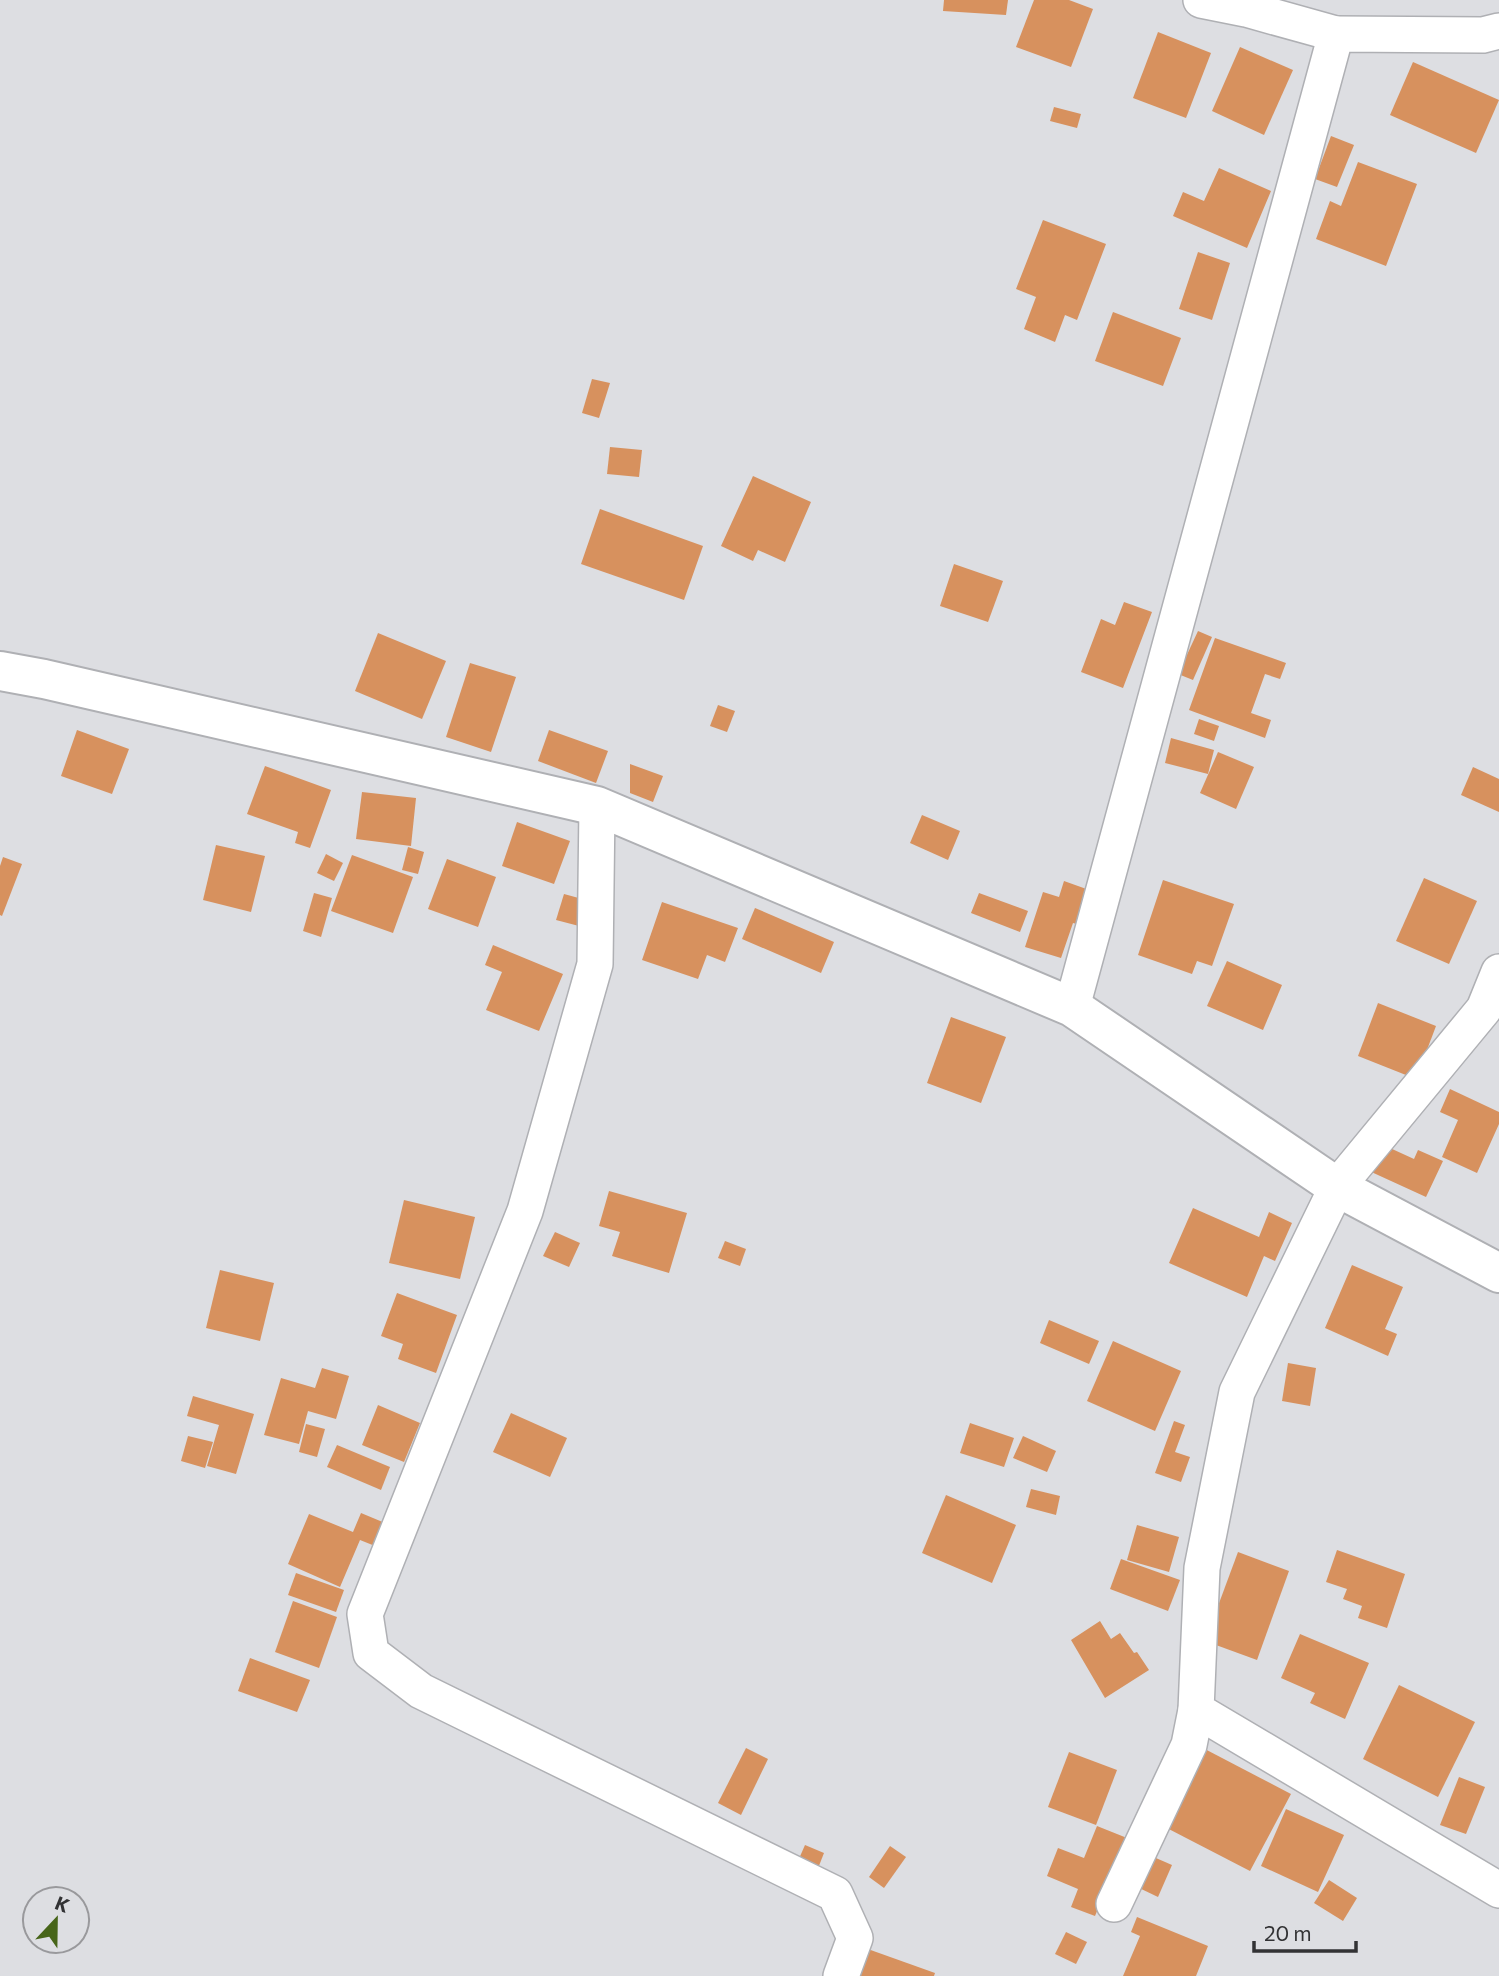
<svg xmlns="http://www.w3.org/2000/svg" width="1499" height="1976" font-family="Commissioner,sans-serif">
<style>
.building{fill:#d7915e}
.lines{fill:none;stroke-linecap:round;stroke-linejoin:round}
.street-casing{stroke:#afb0b4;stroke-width:38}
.secondary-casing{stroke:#afb0b4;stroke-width:42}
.street{stroke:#fff;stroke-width:35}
.secondary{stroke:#fff;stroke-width:38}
</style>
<rect width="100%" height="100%" fill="#dddee2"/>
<g class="building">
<path d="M 944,0 L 1008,0 L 1006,15 L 943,11 Z"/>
<path d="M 1034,0 L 1069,0 L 1093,9 L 1071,67 L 1016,47 Z"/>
<path d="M 1158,32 L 1211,53 L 1186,118 L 1133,98 Z"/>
<path d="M 1240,47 L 1293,70 L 1264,135 L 1212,111 Z"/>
<path d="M 1413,62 L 1499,100 L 1476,153 L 1390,115 Z"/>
<path d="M 1054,107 L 1081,114 L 1077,128 L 1050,121 Z"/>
<path d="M 1331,136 L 1354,145 L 1337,187 L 1315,179 Z"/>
<path d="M 1358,162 L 1417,184 L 1386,266 L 1316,239 L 1330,201 L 1341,206 Z"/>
<path d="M 1219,168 L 1271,191 L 1247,248 L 1173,216 L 1183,192 L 1204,201 Z"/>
<path d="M 1043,220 L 1106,244 L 1077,320 L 1065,315 L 1055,342 L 1024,329 L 1036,297 L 1016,289 Z"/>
<path d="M 1198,252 L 1230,263 L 1212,320 L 1179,309 Z"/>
<path d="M 1113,312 L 1181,338 L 1163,386 L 1095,361 Z"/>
<path d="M 592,379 L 610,383 L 599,418 L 582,413 Z"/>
<path d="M 610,447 L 642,450 L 639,477 L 607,474 Z"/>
<path d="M 753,476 L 811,502 L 785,562 L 758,550 L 753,561 L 721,546 Z"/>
<path d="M 600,509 L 703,546 L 684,600 L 581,564 Z"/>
<path d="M 954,564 L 1003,581 L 988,622 L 940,606 Z"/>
<path d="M 1124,602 L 1152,612 L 1123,688 L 1081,672 L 1101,619 L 1115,625 Z"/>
<path d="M 1198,631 L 1212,637 L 1193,680 L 1178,674 Z"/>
<path d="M 378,633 L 446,661 L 422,719 L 355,691 Z"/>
<path d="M 1215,638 L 1286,663 L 1280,679 L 1265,674 L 1251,713 L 1271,720 L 1265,738 L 1189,710 Z"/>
<path d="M 470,663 L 516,677 L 491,752 L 446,737 Z"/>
<path d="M 718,705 L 735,711 L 727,732 L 710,726 Z"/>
<path d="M 1199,719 L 1219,726 L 1214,741 L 1194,734 Z"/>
<path d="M 77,730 L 129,749 L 112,794 L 61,776 Z"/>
<path d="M 549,730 L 608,751 L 596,783 L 538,761 Z"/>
<path d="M 1171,738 L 1214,750 L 1208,774 L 1165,763 Z"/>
<path d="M 1218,752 L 1254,767 L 1236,809 L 1200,793 Z"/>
<path d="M 630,764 L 663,776 L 653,802 L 630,793 Z"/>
<path d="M 265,766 L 331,790 L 310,848 L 295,843 L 298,832 L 247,814 Z"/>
<path d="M 1473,767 L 1499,779 L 1499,812 L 1461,795 Z"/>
<path d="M 362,792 L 416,798 L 411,846 L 356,839 Z"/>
<path d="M 922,815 L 960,831 L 948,860 L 910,843 Z"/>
<path d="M 517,822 L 570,841 L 554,884 L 502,866 Z"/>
<path d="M 216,845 L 265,856 L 251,912 L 203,900 Z"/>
<path d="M 408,847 L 424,852 L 418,874 L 402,870 Z"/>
<path d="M 326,854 L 343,863 L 334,881 L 317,873 Z"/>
<path d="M 352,855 L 413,877 L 393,933 L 331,911 Z"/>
<path d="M 3,857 L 22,864 L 2,916 L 0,915 L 0,866 Z"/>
<path d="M 447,859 L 496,877 L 478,927 L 428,909 Z"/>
<path d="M 1424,878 L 1477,901 L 1449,964 L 1396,941 Z"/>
<path d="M 1163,880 L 1234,904 L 1212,966 L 1197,961 L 1192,974 L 1138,955 Z"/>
<path d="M 1064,881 L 1092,891 L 1080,925 L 1073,923 L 1061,958 L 1025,947 L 1043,892 L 1059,897 Z"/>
<path d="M 314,893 L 332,898 L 321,937 L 303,931 Z"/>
<path d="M 979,893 L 1028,911 L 1020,932 L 971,913 Z"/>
<path d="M 564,894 L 586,900 L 579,926 L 556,920 Z"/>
<path d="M 662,902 L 738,928 L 725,962 L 707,955 L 698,979 L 642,960 Z"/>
<path d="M 755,908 L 834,942 L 821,973 L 742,939 Z"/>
<path d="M 493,945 L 563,974 L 539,1031 L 486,1010 L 502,972 L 485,965 Z"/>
<path d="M 1227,961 L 1282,985 L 1263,1030 L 1207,1006 Z"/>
<path d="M 1378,1003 L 1436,1026 L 1416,1079 L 1358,1056 Z"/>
<path d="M 951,1017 L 1006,1037 L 981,1103 L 927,1083 Z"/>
<path d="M 1450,1089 L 1499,1112 L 1499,1124 L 1477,1173 L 1442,1157 L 1458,1120 L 1440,1112 Z"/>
<path d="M 1379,1143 L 1414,1159 L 1418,1150 L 1443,1161 L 1426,1197 L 1367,1170 Z"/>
<path d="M 609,1191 L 687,1213 L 669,1273 L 612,1256 L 620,1232 L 599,1226 Z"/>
<path d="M 404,1200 L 475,1217 L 460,1279 L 389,1263 Z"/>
<path d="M 1193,1208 L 1259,1237 L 1269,1212 L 1292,1223 L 1275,1261 L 1264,1256 L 1247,1297 L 1169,1263 Z"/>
<path d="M 555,1232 L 580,1243 L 569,1267 L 543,1256 Z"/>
<path d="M 725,1241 L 746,1249 L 740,1266 L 718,1258 Z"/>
<path d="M 1352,1265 L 1403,1287 L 1385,1329 L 1397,1334 L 1388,1356 L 1325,1328 Z"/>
<path d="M 220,1270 L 274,1283 L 260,1341 L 206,1328 Z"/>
<path d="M 397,1293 L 457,1315 L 436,1373 L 398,1359 L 403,1344 L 381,1336 Z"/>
<path d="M 1049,1320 L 1099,1341 L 1089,1364 L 1040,1343 Z"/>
<path d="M 1113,1341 L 1181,1371 L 1155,1431 L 1087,1401 Z"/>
<path d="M 1288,1363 L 1316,1368 L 1310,1406 L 1282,1401 Z"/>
<path d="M 322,1368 L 349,1376 L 336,1419 L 308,1411 L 299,1444 L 264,1435 L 281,1378 L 315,1388 Z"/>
<path d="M 193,1396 L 254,1414 L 236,1474 L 207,1466 L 219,1425 L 187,1416 Z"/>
<path d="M 378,1405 L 420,1423 L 404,1462 L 362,1445 Z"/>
<path d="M 511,1413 L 567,1438 L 550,1477 L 493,1452 Z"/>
<path d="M 1174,1421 L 1185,1425 L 1175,1452 L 1190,1457 L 1181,1482 L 1155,1473 Z"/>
<path d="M 970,1423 L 1014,1438 L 1004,1467 L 960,1453 Z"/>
<path d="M 306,1424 L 325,1429 L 317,1457 L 299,1452 Z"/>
<path d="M 188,1436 L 213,1442 L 205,1468 L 181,1461 Z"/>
<path d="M 1023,1436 L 1056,1451 L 1047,1472 L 1013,1458 Z"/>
<path d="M 337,1445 L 390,1467 L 381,1490 L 327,1467 Z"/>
<path d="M 1031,1489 L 1060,1496 L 1056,1515 L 1026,1507 Z"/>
<path d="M 946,1495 L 1016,1525 L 992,1583 L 922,1553 Z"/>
<path d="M 361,1513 L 385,1523 L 375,1546 L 360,1540 L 340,1587 L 288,1564 L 309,1514 L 353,1532 Z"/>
<path d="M 1137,1525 L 1179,1537 L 1169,1572 L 1127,1560 Z"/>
<path d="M 1337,1550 L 1405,1574 L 1387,1628 L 1358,1618 L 1362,1606 L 1343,1599 L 1347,1589 L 1326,1582 Z"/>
<path d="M 1238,1552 L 1289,1571 L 1257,1660 L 1205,1641 Z"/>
<path d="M 1121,1559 L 1180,1580 L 1168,1611 L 1110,1589 Z"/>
<path d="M 296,1573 L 344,1590 L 336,1612 L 288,1595 Z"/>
<path d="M 293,1601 L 337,1617 L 319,1668 L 275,1652 Z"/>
<path d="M 1100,1621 L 1111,1639 L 1120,1633 L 1134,1653 L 1137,1652 L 1149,1670 L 1105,1698 L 1071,1640 Z"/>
<path d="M 1300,1634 L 1369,1663 L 1345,1719 L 1310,1703 L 1315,1693 L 1281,1678 Z"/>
<path d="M 250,1658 L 310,1680 L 297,1712 L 238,1691 Z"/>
<path d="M 1399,1685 L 1475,1722 L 1438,1797 L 1363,1759 Z"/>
<path d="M 1201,1747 L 1291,1794 L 1250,1871 L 1161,1825 Z"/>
<path d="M 746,1748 L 768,1759 L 741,1815 L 718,1803 Z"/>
<path d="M 1069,1752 L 1117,1770 L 1096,1825 L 1048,1807 Z"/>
<path d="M 1459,1777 L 1485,1787 L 1466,1834 L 1440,1825 Z"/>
<path d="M 1286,1809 L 1344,1835 L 1318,1892 L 1261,1866 Z"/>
<path d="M 1097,1826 L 1127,1838 L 1095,1916 L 1071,1907 L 1078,1889 L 1047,1876 L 1058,1848 L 1084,1858 Z"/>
<path d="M 805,1845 L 824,1853 L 815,1876 L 795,1868 Z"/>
<path d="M 890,1846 L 906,1857 L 884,1888 L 869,1877 Z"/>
<path d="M 1149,1855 L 1172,1865 L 1158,1897 L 1135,1886 Z"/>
<path d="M 1329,1880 L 1357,1898 L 1343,1921 L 1314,1903 Z"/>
<path d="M 1137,1917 L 1208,1946 L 1196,1976 L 1123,1976 L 1140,1936 L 1131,1932 Z"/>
<path d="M 1066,1932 L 1087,1942 L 1076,1964 L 1055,1954 Z"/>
<path d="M 865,1948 L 935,1973 L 934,1976 L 856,1976 Z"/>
</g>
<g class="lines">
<g class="street-casing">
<g id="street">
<path d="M 1201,0 L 1246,9 L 1336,34"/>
<path d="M 597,806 L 595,964 L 525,1211 L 365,1614 L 371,1653 L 421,1691 L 835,1894 L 855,1938 L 841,1976"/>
<path d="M 1499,972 L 1484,1009 L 1337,1187 L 1237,1392 L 1202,1568 L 1196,1710 L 1499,1890"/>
<path d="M 1072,1007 L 1336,34 L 1483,35 L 1499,31"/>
<path d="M 1114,1904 L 1189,1745 L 1196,1710"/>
</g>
</g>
<g class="secondary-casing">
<path id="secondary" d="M 0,671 L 44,679 L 597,806 L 1072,1007 L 1337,1187 L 1499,1273"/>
</g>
<use href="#street" class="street"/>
<use href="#secondary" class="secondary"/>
</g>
<g transform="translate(56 1920) rotate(22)"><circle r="33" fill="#dddee2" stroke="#99999c" stroke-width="2"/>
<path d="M0-5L12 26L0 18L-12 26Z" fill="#476519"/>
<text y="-10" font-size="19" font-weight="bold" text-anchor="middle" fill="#323234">K</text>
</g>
<path d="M1254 1941v10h102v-10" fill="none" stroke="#323234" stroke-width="3.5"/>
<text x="1264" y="1941" font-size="21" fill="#323234" stroke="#dddee2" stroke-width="5" paint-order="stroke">20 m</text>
</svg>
